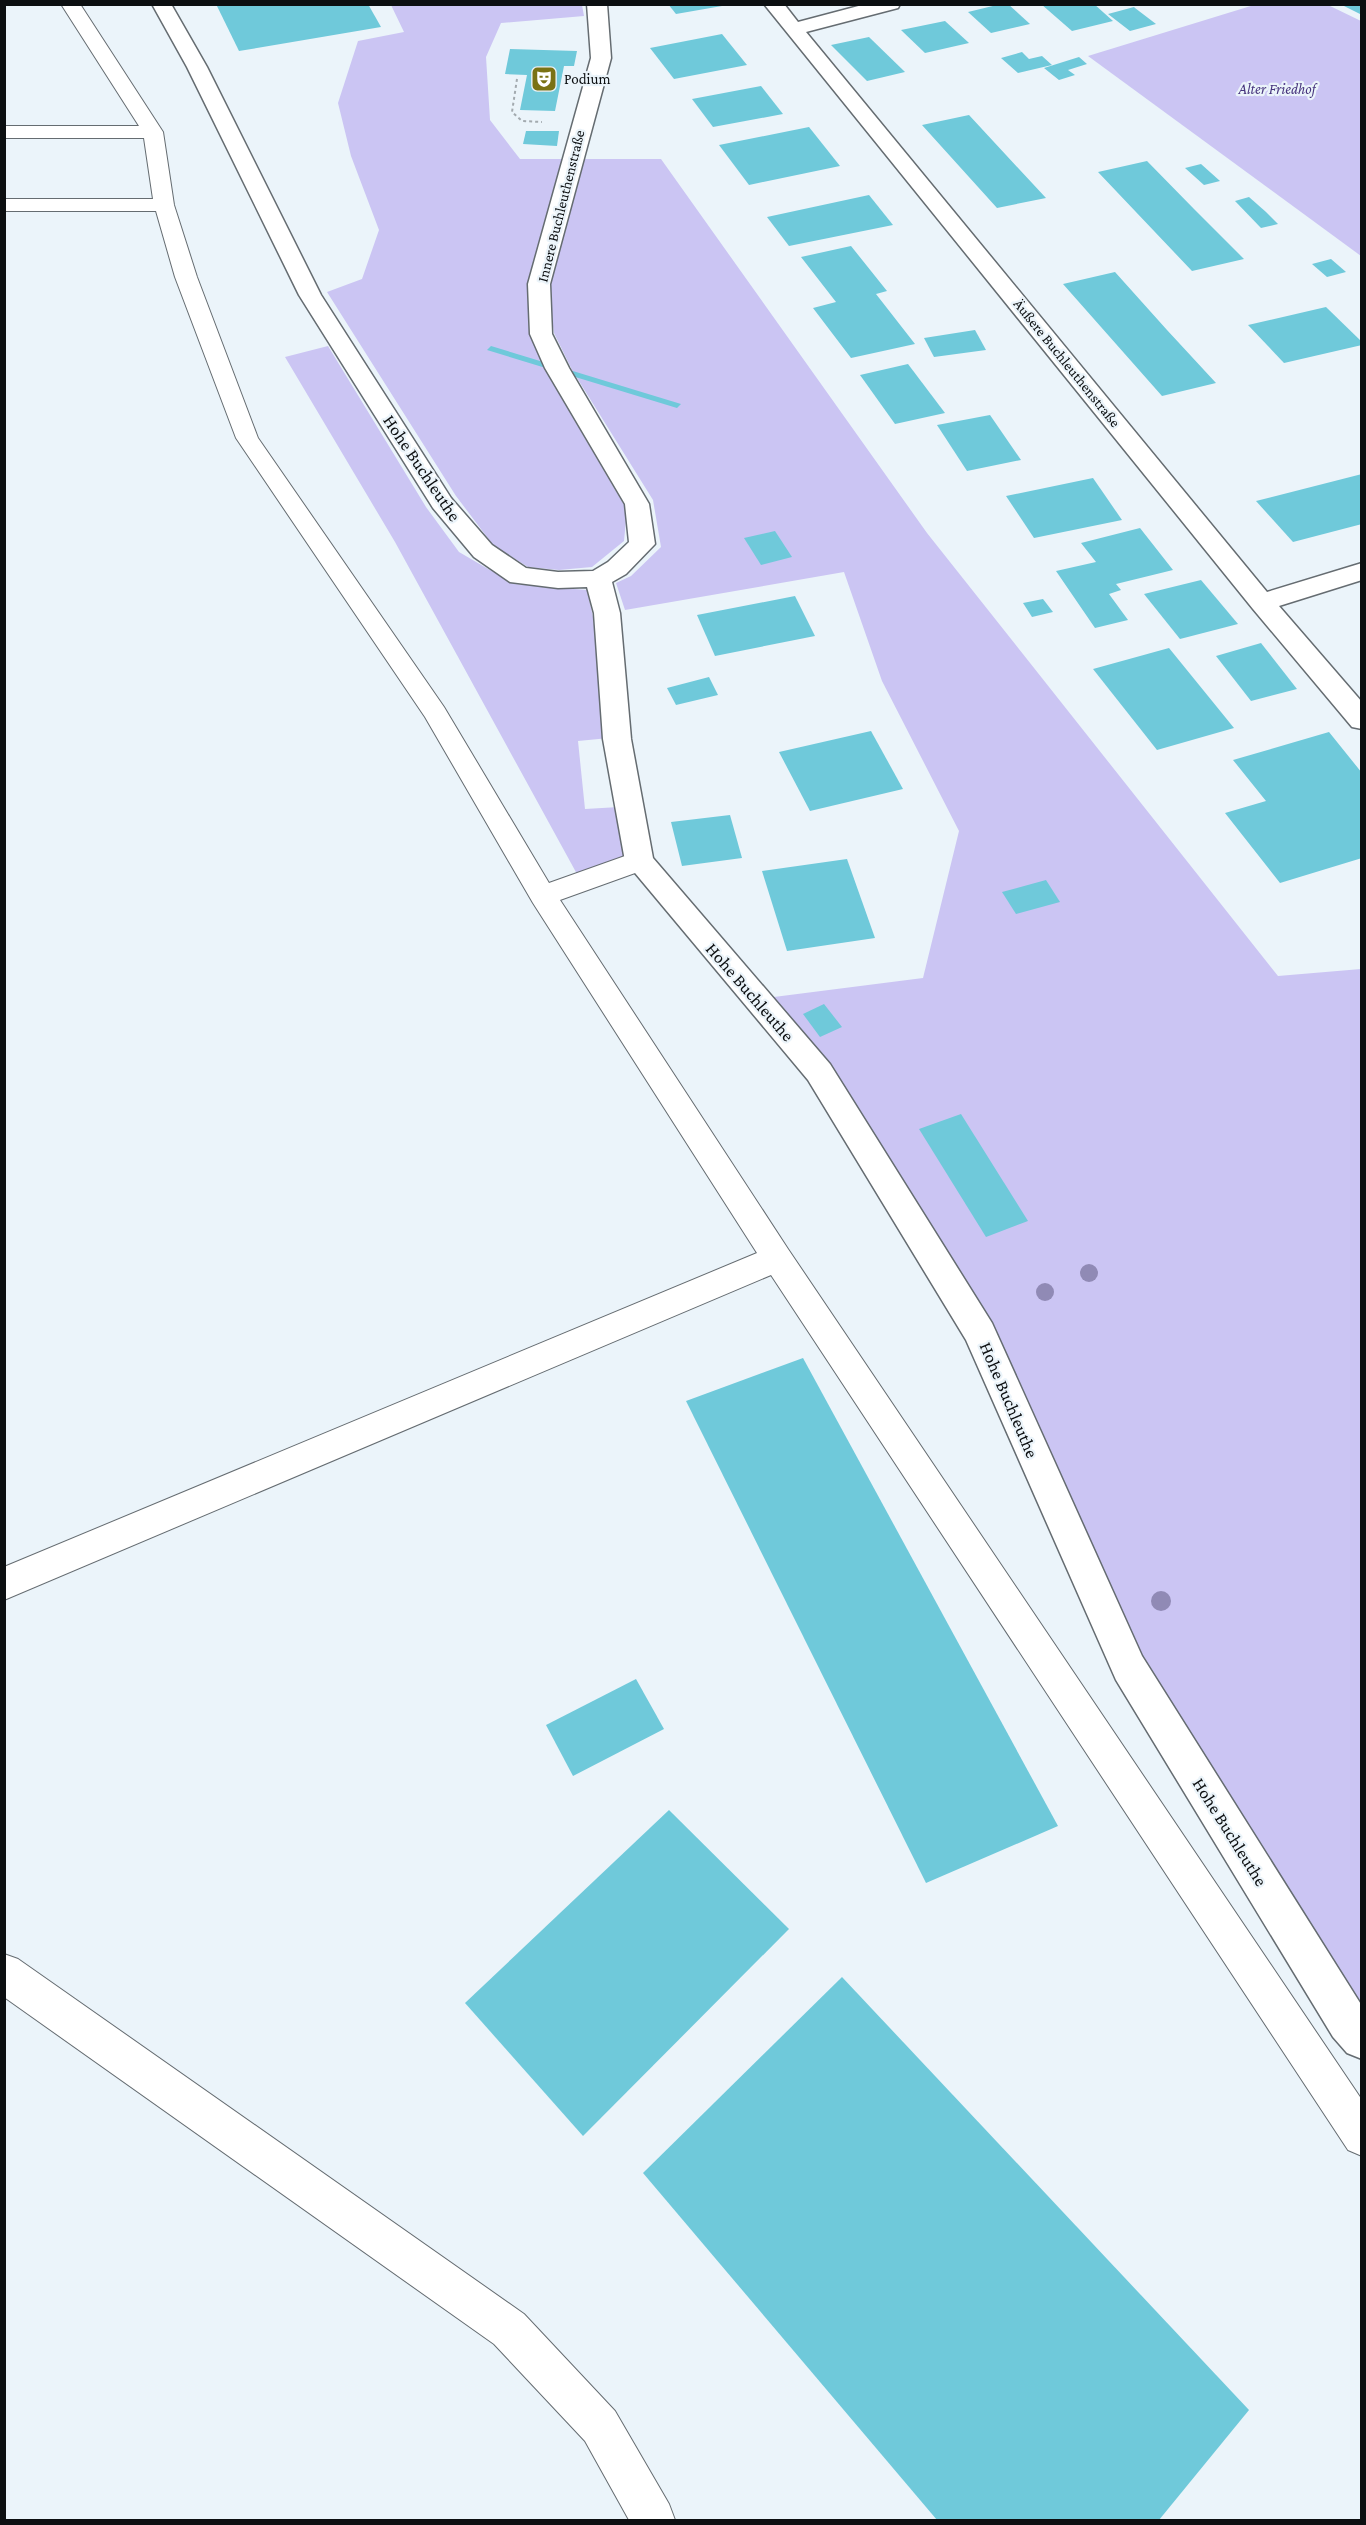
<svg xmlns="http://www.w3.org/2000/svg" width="1366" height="2525" font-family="'Crimson Pro',serif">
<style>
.green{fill:#cbc5f3}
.building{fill:#6fc9da}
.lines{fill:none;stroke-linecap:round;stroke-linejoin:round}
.lane-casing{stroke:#656c71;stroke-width:2}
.street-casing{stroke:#656c71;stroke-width:3}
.path{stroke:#a3aaaf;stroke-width:2;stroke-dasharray:3 3;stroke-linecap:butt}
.lane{fill:#fff;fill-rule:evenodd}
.street{fill:#fff;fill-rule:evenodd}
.tree{fill:#908ab5}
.labels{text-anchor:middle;stroke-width:4.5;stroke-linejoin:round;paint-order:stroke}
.far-poi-label{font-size:15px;fill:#0c0f11;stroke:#ebf4fa;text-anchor:start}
.far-park-label{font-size:15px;font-style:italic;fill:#46347d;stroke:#ebf4fa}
.far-street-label{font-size:15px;fill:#0c0f11;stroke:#ebf4fa}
.street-label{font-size:18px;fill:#0c0f11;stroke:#ebf4fa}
</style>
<rect width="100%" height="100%" fill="#ebf4fa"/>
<g class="green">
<path d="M 391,5 L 582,5 L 584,16 L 501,23 L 486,57 L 490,120 L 520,159 L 562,159 L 530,284 L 531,334 L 545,370 L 627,510 L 624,541 L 592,567 L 559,570 L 528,567 L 493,545 L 456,496 L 327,292 L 362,279 L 379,230 L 351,156 L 338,103 L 358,41 L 404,32 Z"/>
<path d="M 1254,5 L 1328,5 L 1361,21 L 1361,256 L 1088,56 Z"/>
<path d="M 582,159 L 661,159 L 927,533 L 1278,976 L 1361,969 L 1361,2014 L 1140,1668 L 987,1329 L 766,998 L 923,978 L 959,831 L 882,681 L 844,572 L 625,610 L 616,583 L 631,576 L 661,547 L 653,500 L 572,370 L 554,333 L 547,286 Z"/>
<path d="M 328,346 L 426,507 L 459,552 L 514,584 L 587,590 L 593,617 L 609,738 L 578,741 L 585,809 L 619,807 L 628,856 L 577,874 L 395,542 L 285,357 Z"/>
</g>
<g class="building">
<path d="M 216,4 L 368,4 L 381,27 L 239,51 Z"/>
<path d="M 668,4 L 722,4 L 722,6 L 676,14 Z"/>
<path d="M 1001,4 L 1008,4 L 1030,24 L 991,33 L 968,12 Z"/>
<path d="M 1041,4 L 1094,4 L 1113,21 L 1072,31 Z"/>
<path d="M 1340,4 L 1362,4 L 1362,15 Z"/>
<path d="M 1134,7 L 1135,8 L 1156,24 L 1130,31 L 1108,14 Z"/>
<path d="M 945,21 L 969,43 L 925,53 L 901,30 Z"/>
<path d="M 722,34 L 747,65 L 674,79 L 650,48 Z"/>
<path d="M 869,37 L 905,72 L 867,81 L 831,45 Z"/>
<path d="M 510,49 L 577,51 L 574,66 L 564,66 L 555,111 L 520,110 L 527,75 L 505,74 Z"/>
<path d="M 1022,52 L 1029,59 L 1042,56 L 1052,65 L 1018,73 L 1001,58 Z"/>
<path d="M 1079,57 L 1087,64 L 1068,70 L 1075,75 L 1059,80 L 1044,68 Z"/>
<path d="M 761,86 L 783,114 L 713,127 L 692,99 Z"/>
<path d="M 969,115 L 1006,155 L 1046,198 L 997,208 L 922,125 Z"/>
<path d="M 809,127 L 840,166 L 749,185 L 719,145 Z"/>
<path d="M 526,131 L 559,131 L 557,146 L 523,144 Z"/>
<path d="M 1147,161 L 1194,209 L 1244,259 L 1192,271 L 1098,172 Z"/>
<path d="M 1201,164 L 1220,181 L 1204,185 L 1185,168 Z"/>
<path d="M 869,195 L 893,225 L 789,246 L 767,217 Z"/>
<path d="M 1249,197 L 1266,212 L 1278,224 L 1261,228 L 1235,201 Z"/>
<path d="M 851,246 L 887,291 L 876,294 L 915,344 L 851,358 L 813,308 L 836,302 L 801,257 Z"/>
<path d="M 1331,259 L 1346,272 L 1327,277 L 1312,264 Z"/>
<path d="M 1115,272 L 1167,330 L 1216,383 L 1162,396 L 1063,284 Z"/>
<path d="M 1326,307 L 1362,342 L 1362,345 L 1284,363 L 1248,325 Z"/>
<path d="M 975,330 L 986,350 L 934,357 L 924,338 Z"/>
<path d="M 491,346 L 681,404 L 677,408 L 487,350 Z"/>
<path d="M 908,364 L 945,413 L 895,424 L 860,375 Z"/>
<path d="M 990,415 L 1021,460 L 967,471 L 937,425 Z"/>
<path d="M 1362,474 L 1362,524 L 1293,542 L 1256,501 Z"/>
<path d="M 1093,478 L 1122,520 L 1034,538 L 1006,496 Z"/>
<path d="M 1140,528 L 1173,570 L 1116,584 L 1121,590 L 1109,594 L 1128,620 L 1095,628 L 1056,571 L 1096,562 L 1081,543 Z"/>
<path d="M 775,531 L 792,557 L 761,565 L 744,538 Z"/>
<path d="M 1201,580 L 1238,624 L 1180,639 L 1144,594 Z"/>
<path d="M 795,596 L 815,636 L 715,656 L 697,615 Z"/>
<path d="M 1043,599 L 1053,612 L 1032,617 L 1023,603 Z"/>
<path d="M 1261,643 L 1297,689 L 1251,701 L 1216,656 Z"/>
<path d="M 1169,648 L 1234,728 L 1157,750 L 1093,669 Z"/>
<path d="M 709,677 L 718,695 L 676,705 L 667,688 Z"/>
<path d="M 871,731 L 903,789 L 810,811 L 779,752 Z"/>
<path d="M 1329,732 L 1362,773 L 1362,858 L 1280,883 L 1225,813 L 1266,801 L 1233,760 Z"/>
<path d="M 730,815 L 742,858 L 682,866 L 671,822 Z"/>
<path d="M 847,859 L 875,938 L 787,951 L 762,871 Z"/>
<path d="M 1046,880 L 1060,902 L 1016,914 L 1002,892 Z"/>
<path d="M 824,1004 L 842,1027 L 820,1037 L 803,1014 Z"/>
<path d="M 961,1114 L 1028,1221 L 986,1237 L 919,1129 Z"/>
<path d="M 803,1358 L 1058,1826 L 926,1883 L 686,1401 Z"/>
<path d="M 636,1679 L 664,1729 L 573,1776 L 546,1725 Z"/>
<path d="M 669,1810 L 789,1929 L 583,2136 L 465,2003 Z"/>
<path d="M 842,1977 L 1249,2410 L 1159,2520 L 937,2520 L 643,2173 Z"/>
</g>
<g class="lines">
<g class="lane-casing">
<g id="lane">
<path d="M 61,4 L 80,4 L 163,132 L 174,205 L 197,277 L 258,438 L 444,707 L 549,883 L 639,851 L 649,854 L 653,861 L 649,868 L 560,900 L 788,1249 L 1362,2100 L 1362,2156 L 1348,2150 L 771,1275 L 4,1600 L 4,1567 L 757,1253 L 533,903 L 425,717 L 236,438 L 175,277 L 156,211 L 4,211 L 4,199 L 153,199 L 144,138 L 4,138 L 4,126 L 139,126 Z"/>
<path d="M 4,1954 L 18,1959 L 524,2314 L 615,2411 L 669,2504 L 675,2520 L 629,2520 L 585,2441 L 494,2344 L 4,1997 Z"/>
</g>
</g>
<g class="street-casing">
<g id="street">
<path d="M 152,4 L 171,4 L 207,67 L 321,295 L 451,498 L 492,545 L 526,568 L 558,572 L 593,571 L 608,562 L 629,542 L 625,504 L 545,368 L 530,334 L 528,284 L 591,58 L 587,4 L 607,4 L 611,58 L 550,284 L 552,334 L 569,368 L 649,504 L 655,544 L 626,574 L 612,582 L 620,613 L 631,739 L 653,858 L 830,1064 L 992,1323 L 1142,1656 L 1362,2006 L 1362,2059 L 1347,2053 L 1333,2037 L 1116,1680 L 966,1340 L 808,1080 L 625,861 L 603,739 L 594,613 L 587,587 L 558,588 L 510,582 L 474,557 L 433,508 L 299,295 L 187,67 Z"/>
<path d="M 764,4 L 784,4 L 798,22 L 866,4 L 900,4 L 898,8 L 806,32 L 1267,592 L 1362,563 L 1362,580 L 1279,606 L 1362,702 L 1362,729 L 1352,727 L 1253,609 Z"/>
</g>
</g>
<path class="path" d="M 517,79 L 512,112 L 522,121 L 542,122"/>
<use href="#lane" class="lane"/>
<use href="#street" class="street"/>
</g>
<g class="tree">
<circle cx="1089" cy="1273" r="9"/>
<circle cx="1045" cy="1292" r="9"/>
<circle cx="1161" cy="1601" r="10"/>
</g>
<defs>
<g id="theatre-square" transform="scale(1.35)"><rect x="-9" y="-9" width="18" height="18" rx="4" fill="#7a7214" stroke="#ebf4fa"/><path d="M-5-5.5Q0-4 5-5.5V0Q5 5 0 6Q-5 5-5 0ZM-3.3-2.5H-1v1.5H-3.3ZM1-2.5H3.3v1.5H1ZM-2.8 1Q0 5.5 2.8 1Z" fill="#fff"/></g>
</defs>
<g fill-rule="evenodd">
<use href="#theatre-square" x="544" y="79"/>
</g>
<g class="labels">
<g class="far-poi-label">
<text x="564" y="84">Podium</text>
</g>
<g class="far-park-label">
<text x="1277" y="94">Alter Friedhof</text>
</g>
<g class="far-street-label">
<text transform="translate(561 206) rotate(-76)" y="5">Innere Buchleuthenstraße</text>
<text transform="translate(1067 363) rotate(51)" y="5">Äußere Buchleuthenstraße</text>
</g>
<g class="street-label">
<text transform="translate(422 468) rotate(56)" y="6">Hohe Buchleuthe</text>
<text transform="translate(750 992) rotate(49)" y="6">Hohe Buchleuthe</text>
<text transform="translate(1009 1400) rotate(67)" y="6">Hohe Buchleuthe</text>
<text transform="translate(1230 1832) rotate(58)" y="6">Hohe Buchleuthe</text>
</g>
</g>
<rect width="1366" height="2525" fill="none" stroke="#0c0f11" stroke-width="12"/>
</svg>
